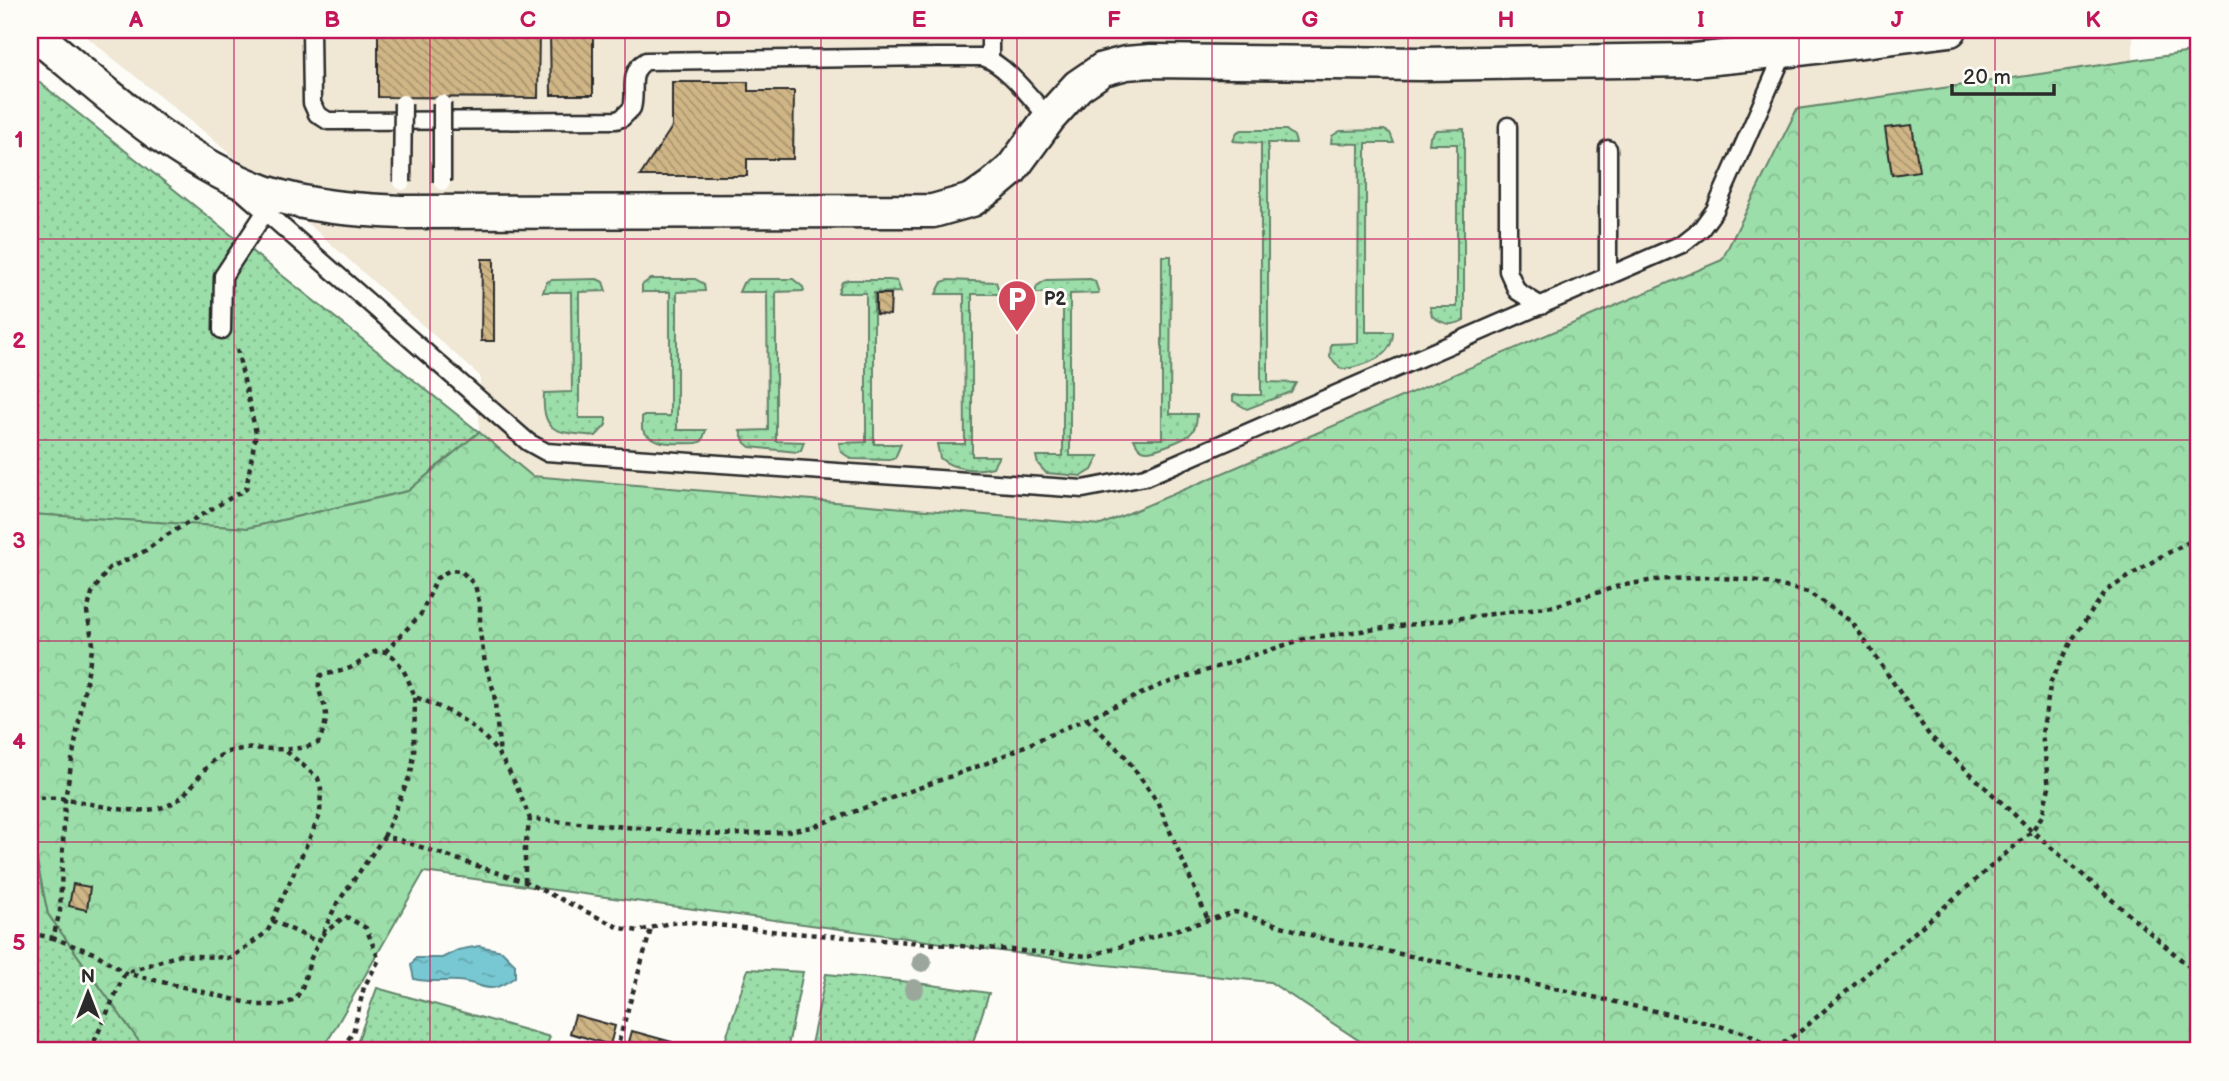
<svg xmlns="http://www.w3.org/2000/svg" width="2229" height="1081" font-family="'Balsamiq Sans',sans-serif">
<style>
.built{fill:#f0e7d5}
.grass{fill:url(#grass-dots);stroke:#63846a;stroke-width:2}
.forest{fill:url(#forest-crowns);stroke:#63846a;stroke-width:2}
.water{fill:url(#water-ripples);stroke:#598990;stroke-width:2}
.building{fill:url(#building-back-hatch);stroke:#2b2b2b;stroke-width:2}
.lines{fill:none;stroke-linecap:round;stroke-linejoin:round}
.lane-casing{stroke:#2b2b2b;stroke-width:21}
.street-casing{stroke:#2b2b2b;stroke-width:37}
.path{stroke:#2b2b2b;stroke-width:4.5;stroke-dasharray:5 5;stroke-linecap:butt}
.lane{stroke:#fdfcf7;stroke-width:16}
.street{stroke:#fdfcf7;stroke-width:32}
.lane-bridge-casing{stroke:#2b2b2b;stroke-width:21;stroke-linecap:butt}
.lane-bridge{stroke:#fdfcf7;stroke-width:16}
.tree{fill:#9ca79c}
.grid{fill:none;stroke:#c2185b;stroke-width:2;stroke-opacity:0.55}
.labels{text-anchor:middle;stroke-width:6;stroke-linejoin:round;paint-order:stroke}
.poi-label{font-size:18px;font-weight:bold;fill:#2b2b2b;stroke:#fdfcf7;text-anchor:start}
.neatline{fill:none;stroke:#c2185b;stroke-width:2.5}
.grid-label{font-size:23px;text-anchor:middle;font-weight:bold;fill:#c2185b}
</style>
<defs>
<pattern id="grass-dots" width="8" height="8" patternUnits="userSpaceOnUse" patternTransform="scale(1.75)"><rect width="8" height="8" fill="#9bdea9"/><path d="M2 2h.1M6 6h.1" fill="none" stroke="#86bf92" stroke-width="1.8" stroke-linecap="round"/></pattern>
<pattern id="forest-crowns" width="20" height="18" patternUnits="userSpaceOnUse" patternTransform="scale(1.75)"><rect width="20" height="18" fill="#9bdea9"/><path d="M2 6a3 3 0 1 1 6 0M12 15a3 3 0 1 1 6 0" fill="none" stroke="#86bf92"/></pattern>
<pattern id="water-ripples" width="26" height="14" patternUnits="userSpaceOnUse" patternTransform="scale(1.75)"><rect width="26" height="14" fill="#78c8d3"/><path d="M2 4q2-2 4 0t4 0M15 11q2-2 4 0t4 0" fill="none" stroke="#63a3ab"/></pattern>
<pattern id="building-back-hatch" width="6" height="6" patternUnits="userSpaceOnUse" patternTransform="scale(1.75)"><rect width="6" height="6" fill="#d0b686"/><path d="M-1 5l2 2M0 0l6 6M5-1l2 2" fill="none" stroke="#a9946e"/></pattern>
</defs>
<rect width="100%" height="100%" fill="#fdfcf7"/>
<filter id="ink" filterUnits="userSpaceOnUse"><feTurbulence type="fractalNoise" baseFrequency=".0143" numOctaves="2"/><feDisplacementMap in="SourceGraphic" scale="14" xChannelSelector="R" yChannelSelector="G"/><feConvolveMatrix kernelMatrix="1 2 1 2 8 2 1 2 1" color-interpolation-filters="sRGB"/></filter>
<g filter="url(#ink)">
<path class="built" d="M 78,30 L 2133,30 L 2133,60 L 1797,109 L 1722,260 L 1101,525 L 532,476 L 479,432 L 480,376 L 208,135 Z"/>
<g class="grass">
<path d="M 30,75 L 479,432 L 408,491 L 247,528 L 30,514 Z"/>
<path d="M 1464,129 L 1464,320 C 1452,327 1443,324 1432,316 L 1430,307 L 1457,307 L 1457,144 L 1429,144 L 1430,137 L 1436,130 Z"/>
<path d="M 1242,130 L 1286,130 L 1294,136 L 1296,143 L 1268,143 L 1268,382 L 1296,383 L 1291,392 L 1247,409 L 1233,401 L 1233,395 L 1261,395 L 1261,143 L 1233,141 L 1237,132 Z"/>
<path d="M 1384,130 L 1390,133 L 1394,143 L 1366,143 L 1366,332 L 1393,332 C 1393,357 1367,365 1345,369 L 1340,368 L 1330,357 L 1331,344 L 1358,343 L 1359,144 L 1331,143 L 1332,136 L 1340,131 Z"/>
<path d="M 1162,256 L 1171,256 L 1170,414 L 1197,414 C 1197,422 1196,430 1189,435 C 1184,440 1152,452 1146,451 C 1139,450 1137,445 1134,439 L 1162,439 Z"/>
<path d="M 597,279 L 603,282 L 606,291 L 579,292 L 579,418 L 606,418 L 606,425 L 596,436 C 560,432 541,436 544,393 L 572,392 L 571,292 L 543,292 L 547,282 L 551,280 Z"/>
<path d="M 650,279 L 695,279 L 704,284 L 705,291 L 677,292 L 677,430 L 706,430 L 702,441 L 697,443 C 678,443 653,447 642,429 L 642,416 L 670,416 L 670,292 L 642,292 L 642,285 Z"/>
<path d="M 749,279 L 793,279 L 803,287 L 804,291 L 776,292 L 776,441 L 804,442 L 801,450 L 797,452 L 750,447 L 745,443 L 740,431 L 768,430 L 767,292 L 739,292 L 743,283 Z"/>
<path d="M 1090,279 L 1095,281 L 1099,293 L 1070,294 L 1070,456 L 1099,456 L 1092,470 L 1082,476 L 1046,473 L 1038,464 L 1036,456 L 1063,456 L 1063,293 L 1035,293 L 1037,286 L 1046,280 Z"/>
<path d="M 848,280 L 890,280 L 897,281 L 901,292 L 874,293 L 874,444 L 901,444 L 895,458 L 890,460 L 852,459 L 841,452 L 839,443 L 866,442 L 866,293 L 838,293 L 842,282 Z"/>
<path d="M 948,280 L 996,282 L 1000,294 L 972,294 L 972,456 L 999,456 L 993,467 C 976,472 952,469 940,458 L 937,444 L 965,444 L 964,294 L 936,294 L 942,282 Z"/>
<path d="M 30,828 L 48,914 L 146,1051 L 30,1051 Z"/>
<path d="M 748,969 L 803,972 L 787,1051 L 722,1051 Z"/>
<path d="M 826,974 L 910,982 L 989,993 L 970,1051 L 819,1051 L 810,1049 Z"/>
<path d="M 377,988 L 550,1037 L 544,1051 L 354,1051 Z"/>
</g>
<path class="forest" d="M 2199,51 L 2199,1051 L 1375,1051 L 1270,982 L 1096,964 L 424,872 L 322,1051 L 146,1051 L 48,914 L 30,828 L 30,514 L 248,528 L 408,491 L 479,432 L 532,476 L 1101,525 L 1722,260 L 1797,109 Z"/>
<path class="water" d="M 479,946 L 502,951 L 515,964 L 515,977 C 486,998 486,983 458,981 C 443,980 430,983 414,979 L 411,965 L 416,958 L 442,958 L 458,950 Z"/>
<g class="building">
<path d="M 378,30 L 539,30 L 538,98 L 378,97 Z"/>
<path d="M 555,30 L 566,30 L 566,32 L 593,32 L 593,95 L 551,95 L 550,32 L 555,32 Z"/>
<path d="M 672,82 L 748,82 L 748,91 L 794,91 L 793,159 L 747,159 L 747,176 L 640,176 L 672,127 Z"/>
<path d="M 1912,125 L 1919,171 L 1892,175 L 1885,128 Z"/>
<path d="M 482,259 L 494,259 L 494,341 L 481,341 Z"/>
<path d="M 876,294 L 891,294 L 890,315 L 876,314 Z"/>
<path d="M 73,884 L 90,887 L 87,910 L 69,906 Z"/>
<path d="M 575,1015 L 615,1026 L 610,1045 L 570,1033 Z"/>
<path d="M 632,1031 L 672,1042 L 670,1051 L 637,1051 L 627,1049 Z"/>
</g>
<g class="lines">
<g class="lane-casing">
<g id="lane">
<path d="M 311,30 L 312,103 L 317,114 L 328,121 L 616,120 L 622,118 L 632,108 C 637,91 627,72 646,61 L 937,57 L 983,57 C 1007,65 1032,100 1049,118"/>
<path d="M 990,59 L 990,30"/>
<path d="M 1508,126 L 1508,271 L 1517,291 L 1541,306"/>
<path d="M 1608,149 L 1608,276"/>
<path d="M 245,194 L 528,442 L 546,452 L 1083,489 L 1145,477 L 1682,244 L 1701,229 L 1715,210 L 1785,51"/>
<path d="M 222,330 L 223,276 L 266,211"/>
</g>
</g>
<g class="street-casing">
<path id="street" d="M 30,30 C 103,89 175,160 265,192 C 309,207 356,210 402,212 L 933,211 L 972,200 L 992,186 L 1011,170 L 1049,118 L 1078,86 L 1103,69 L 1126,63 L 1151,61 L 1422,64 L 1694,60 L 1785,51 L 1950,30"/>
</g>
<g class="path">
<path d="M 237,349 L 256,433 L 246,489 L 167,535 L 145,551 L 109,568 L 92,593 L 87,612 L 93,644 L 65,799 L 60,911 L 53,938 L 96,954 L 125,973 L 257,1005 L 282,1005 L 295,1000 L 302,988 L 311,958 L 336,905 L 384,837 L 397,839 L 525,882 L 620,928 L 639,931 L 670,923 L 690,922 L 780,932 L 1089,956 L 1235,912 L 1324,939 L 1431,960 L 1712,1024 L 1748,1034 L 1777,1051"/>
<path d="M 385,652 L 421,614 L 437,578 L 450,570 L 461,571 L 475,585 L 480,606 L 480,633 L 485,663 L 494,692 L 500,755"/>
<path d="M 1087,719 L 1124,755 L 1157,801 L 1208,920"/>
<path d="M 30,798 C 42,798 55,797 67,799 C 100,805 141,819 173,803 C 195,791 204,760 228,752 C 257,743 285,756 318,743 C 322,734 326,726 326,715 C 325,700 314,689 321,675 C 332,673 345,671 354,666 C 361,663 366,656 372,653 C 396,642 409,682 415,697 C 485,723 504,751 530,819 L 722,835 L 781,832 L 812,827 L 987,763 L 1161,685 L 1307,638 L 1554,606 L 1619,586 L 1654,580 L 1707,577 L 1753,580 L 1808,592 L 1852,622 L 1929,735 L 2032,831 L 2199,975"/>
<path d="M 384,837 L 411,773 L 414,755 L 415,697"/>
<path d="M 525,882 L 525,847 L 530,819"/>
<path d="M 272,921 L 320,815 L 321,789 L 318,778 L 286,751"/>
<path d="M 30,933 L 53,938"/>
<path d="M 322,935 L 345,916 L 366,928 L 379,960 L 364,987 L 353,1033 L 339,1051"/>
<path d="M 1775,1049 L 1803,1029 L 2032,831 L 2042,816 L 2049,787 L 2042,734 L 2051,681 L 2074,637 L 2106,591 L 2160,557 L 2199,537"/>
<path d="M 90,1051 L 125,973 L 179,955 L 231,958 L 267,932 L 273,921 L 314,940"/>
<path d="M 616,1051 L 651,929"/>
</g>
<use href="#lane" class="lane"/>
<use href="#street" class="street"/>
<g class="lane-bridge-casing">
<g id="lane-bridge">
<path d="M 442,103 L 442,182"/>
<path d="M 402,182 L 403,103"/>
</g>
</g>
<use href="#lane-bridge" class="lane-bridge"/>
</g>
<g class="tree">
<circle cx="922" cy="962" r="10"/>
<circle cx="914" cy="989" r="10"/>
</g>
</g>
<path class="grid" d="M 234,30 L 234,1051M 430,30 L 430,1051M 625,30 L 625,1051M 821,30 L 821,1051M 1017,30 L 1017,1051M 1212,30 L 1212,1051M 1408,30 L 1408,1051M 1604,30 L 1604,1051M 1799,30 L 1799,1051M 1995,30 L 1995,1051M 30,239 L 2199,239M 30,440 L 2199,440M 30,641 L 2199,641M 30,842 L 2199,842"/>
<defs>
<g id="parking-pin" transform="scale(2.0125)"><path d="M0 17L-7.5 6A9.5 9.5 0 1 1 7.5 6Z" fill="#d1495b" stroke="#fdfcf7"/><path d="M-3.5-5.5H1a3.5 3.5 0 0 1 0 7H-1V5.5H-3.5ZM-1-3.4V-.6H.8a1.4 1.4 0 0 0 0-2.8Z" fill="#fff"/></g>
</defs>
<g fill-rule="evenodd">
<use href="#parking-pin" x="1017" y="299"/>
</g>
<g class="labels">
<g class="poi-label">
<text x="1044" y="305">P2</text>
</g>
</g>
<rect width="2229" height="1081" fill="none" stroke="#fdfcf7" stroke-width="77"/>
<g transform="translate(88 993)" stroke="#fdfcf7" stroke-width="5" paint-order="stroke">
<path d="M0-5L12 26L0 18L-12 26Z" fill="#2b2b2b"/>
<text y="-10" font-size="19" font-weight="bold" text-anchor="middle" fill="#2b2b2b">N</text>
</g>
<path d="M1952 84v10h102v-10" fill="none" stroke="#2b2b2b" stroke-width="3.5"/>
<text x="1963" y="84" font-size="21" fill="#2b2b2b" stroke="#fdfcf7" stroke-width="5" paint-order="stroke">20 m</text>
<rect x="38" y="38" width="2152" height="1004" class="neatline"/>
<g class="grid-label">
<text x="136" y="27">A</text>
<text x="332" y="27">B</text>
<text x="528" y="27">C</text>
<text x="723" y="27">D</text>
<text x="919" y="27">E</text>
<text x="1114" y="27">F</text>
<text x="1310" y="27">G</text>
<text x="1506" y="27">H</text>
<text x="1701" y="27">I</text>
<text x="1897" y="27">J</text>
<text x="2093" y="27">K</text>
<text x="19" y="147">1</text>
<text x="19" y="348">2</text>
<text x="19" y="548">3</text>
<text x="19" y="749">4</text>
<text x="19" y="950">5</text>
</g>
</svg>
